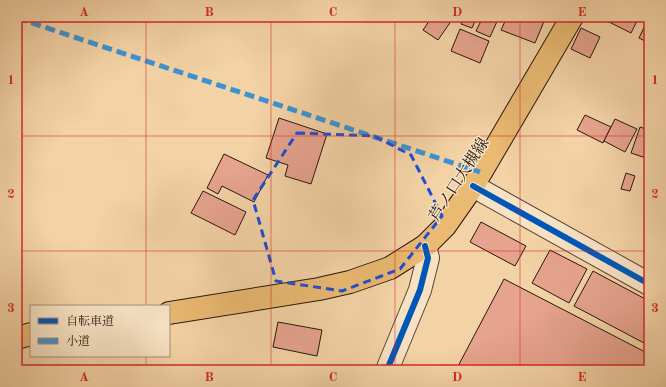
<svg xmlns="http://www.w3.org/2000/svg" width="666" height="387" font-family="'Old Standard TT','Noto Serif JP',serif">
<style>
.building{fill:#e6a38e;stroke:#29160d}
.lines{fill:none;stroke-linecap:round;stroke-linejoin:round}
.minor-casing{stroke:#5c4533;stroke-width:24}
.major-casing{stroke:#29160d;stroke-width:24}
.minor{stroke:#f7e2c4;stroke-width:22}
.major{stroke:#eab972;stroke-width:22}
.quiet{stroke:#3c93d2;stroke-width:5;stroke-dasharray:10 5;stroke-linecap:butt}
.cycleway-casing{stroke:#f7e2c4;stroke-width:8}
.cycleway{stroke:#0057b8;stroke-width:6}
.marked{fill:none;stroke:#1d4ed8;stroke-width:3;stroke-dasharray:8 5;stroke-linejoin:round}
.grid{fill:none;stroke:#d62828;stroke-width:1;stroke-opacity:0.55}
.labels{text-anchor:middle;stroke-width:3;stroke-linejoin:round;paint-order:stroke}
.street-label{font-size:16px;fill:#29160d;stroke:#f7e2c4}
.neatline{fill:none;stroke:#d62828;stroke-width:1.5}
.grid-label{font-size:13px;text-anchor:middle;font-weight:bold;fill:#d62828}
</style>
<rect width="100%" height="100%" fill="#f3d2a5"/>
<filter id="stains"><feTurbulence type="fractalNoise" baseFrequency=".005" numOctaves="4"/><feColorMatrix values="0 0 0 0 .2 0 0 0 0 .09 0 0 0 0 .02 0 0 0 .5 -.17"/></filter>
<radialGradient id="worn" r=".72"><stop offset=".6" stop-color="#630" stop-opacity="0"/><stop offset="1" stop-color="#630" stop-opacity=".3"/></radialGradient>
<g class="building">
<path d="M 432,17 L 454,17 L 438,40 L 423,30 Z"/>
<path d="M 464,17 L 477,17 L 472,28 L 461,24 Z"/>
<path d="M 483,17 L 499,17 L 490,37 L 476,31 Z"/>
<path d="M 507,17 L 540,17 L 545,19 L 535,43 L 501,30 Z"/>
<path d="M 607,17 L 639,17 L 631,33 L 605,20 Z"/>
<path d="M 647,21 L 649,22 L 649,43 L 639,38 Z"/>
<path d="M 581,28 L 600,37 L 590,58 L 571,49 Z"/>
<path d="M 460,29 L 489,41 L 480,63 L 451,51 Z"/>
<path d="M 585,115 L 611,127 L 603,143 L 577,130 Z"/>
<path d="M 279,118 L 327,134 L 311,184 L 285,176 L 288,165 L 266,158 Z"/>
<path d="M 615,119 L 637,129 L 625,152 L 604,141 Z"/>
<path d="M 640,127 L 649,130 L 649,159 L 631,153 Z"/>
<path d="M 224,154 L 268,175 L 254,202 L 222,186 L 218,194 L 207,188 Z"/>
<path d="M 626,173 L 635,176 L 630,191 L 621,189 Z"/>
<path d="M 203,191 L 246,212 L 235,235 L 191,213 Z"/>
<path d="M 481,222 L 526,246 L 515,266 L 470,242 Z"/>
<path d="M 550,250 L 587,269 L 569,303 L 532,283 Z"/>
<path d="M 593,271 L 649,301 L 649,333 L 644,343 L 574,306 Z"/>
<path d="M 504,279 L 649,354 L 649,370 L 456,370 Z"/>
<path d="M 278,322 L 322,330 L 317,356 L 273,347 Z"/>
</g>
<g class="lines">
<g class="minor-casing">
<g id="minor">
<path d="M 473,186 L 649,284"/>
<path d="M 387,370 L 420,290 L 428,258 L 425,246"/>
</g>
</g>
<g class="major-casing">
<g id="major">
<path d="M 169,313 L 319,289 L 350,282 L 390,268 L 425,246 L 445,226 L 473,186 L 572,17"/>
<path d="M 17,338 L 31,334"/>
</g>
</g>
<use href="#minor" class="minor"/>
<use href="#major" class="major"/>
<path class="quiet" d="M 17,18 L 480,172"/>
<g class="cycleway-casing">
<g id="cycleway">
<path d="M 473,186 L 649,284"/>
<path d="M 387,370 L 420,290 L 428,258 L 425,246"/>
</g>
</g>
<use href="#cycleway" class="cycleway"/>
</g>
<path class="marked" d="M 297,133 L 374,136 L 411,155 L 442,216 L 400,269 L 342,291 L 276,281 L 253,200 Z"/>
<path class="grid" d="M 146,17 L 146,306M 271,17 L 271,370M 395,17 L 395,370M 520,17 L 520,370M 17,136 L 649,136M 17,251 L 649,251M 146,356 L 146,370"/>
<g class="labels">
<g class="street-label">
<text transform="translate(458 179) rotate(-57)" y="6">芦ノ口大槻線</text>
</g>
</g>
<rect width="666" height="387" fill="none" stroke="#f3d2a5" stroke-width="44"/>
<rect x="30" y="305" width="140" height="52" fill="#f7e2c4" stroke="#a5907b"/>
<rect x="38" y="318" width="20" height="6" fill="#0057b8" stroke="#a5907b"/>
<text x="66" y="325" font-size="12" fill="#29160d">自転車道</text>
<rect x="38" y="338" width="20" height="6" fill="#3c93d2" stroke="#a5907b"/>
<text x="66" y="345" font-size="12" fill="#29160d">小道</text>
<rect x="22" y="22" width="622" height="343" class="neatline"/>
<g class="grid-label">
<text x="84" y="16">A</text>
<text x="209" y="16">B</text>
<text x="333" y="16">C</text>
<text x="457" y="16">D</text>
<text x="582" y="16">E</text>
<text x="11" y="84">1</text>
<text x="655" y="84">1</text>
<text x="11" y="198">2</text>
<text x="655" y="198">2</text>
<text x="11" y="312">3</text>
<text x="655" y="312">3</text>
<text x="84" y="381">A</text>
<text x="209" y="381">B</text>
<text x="333" y="381">C</text>
<text x="457" y="381">D</text>
<text x="582" y="381">E</text>
</g>
<rect width="100%" height="100%" filter="url(#stains)"/>
<rect width="100%" height="100%" fill="url(#worn)"/>
</svg>
